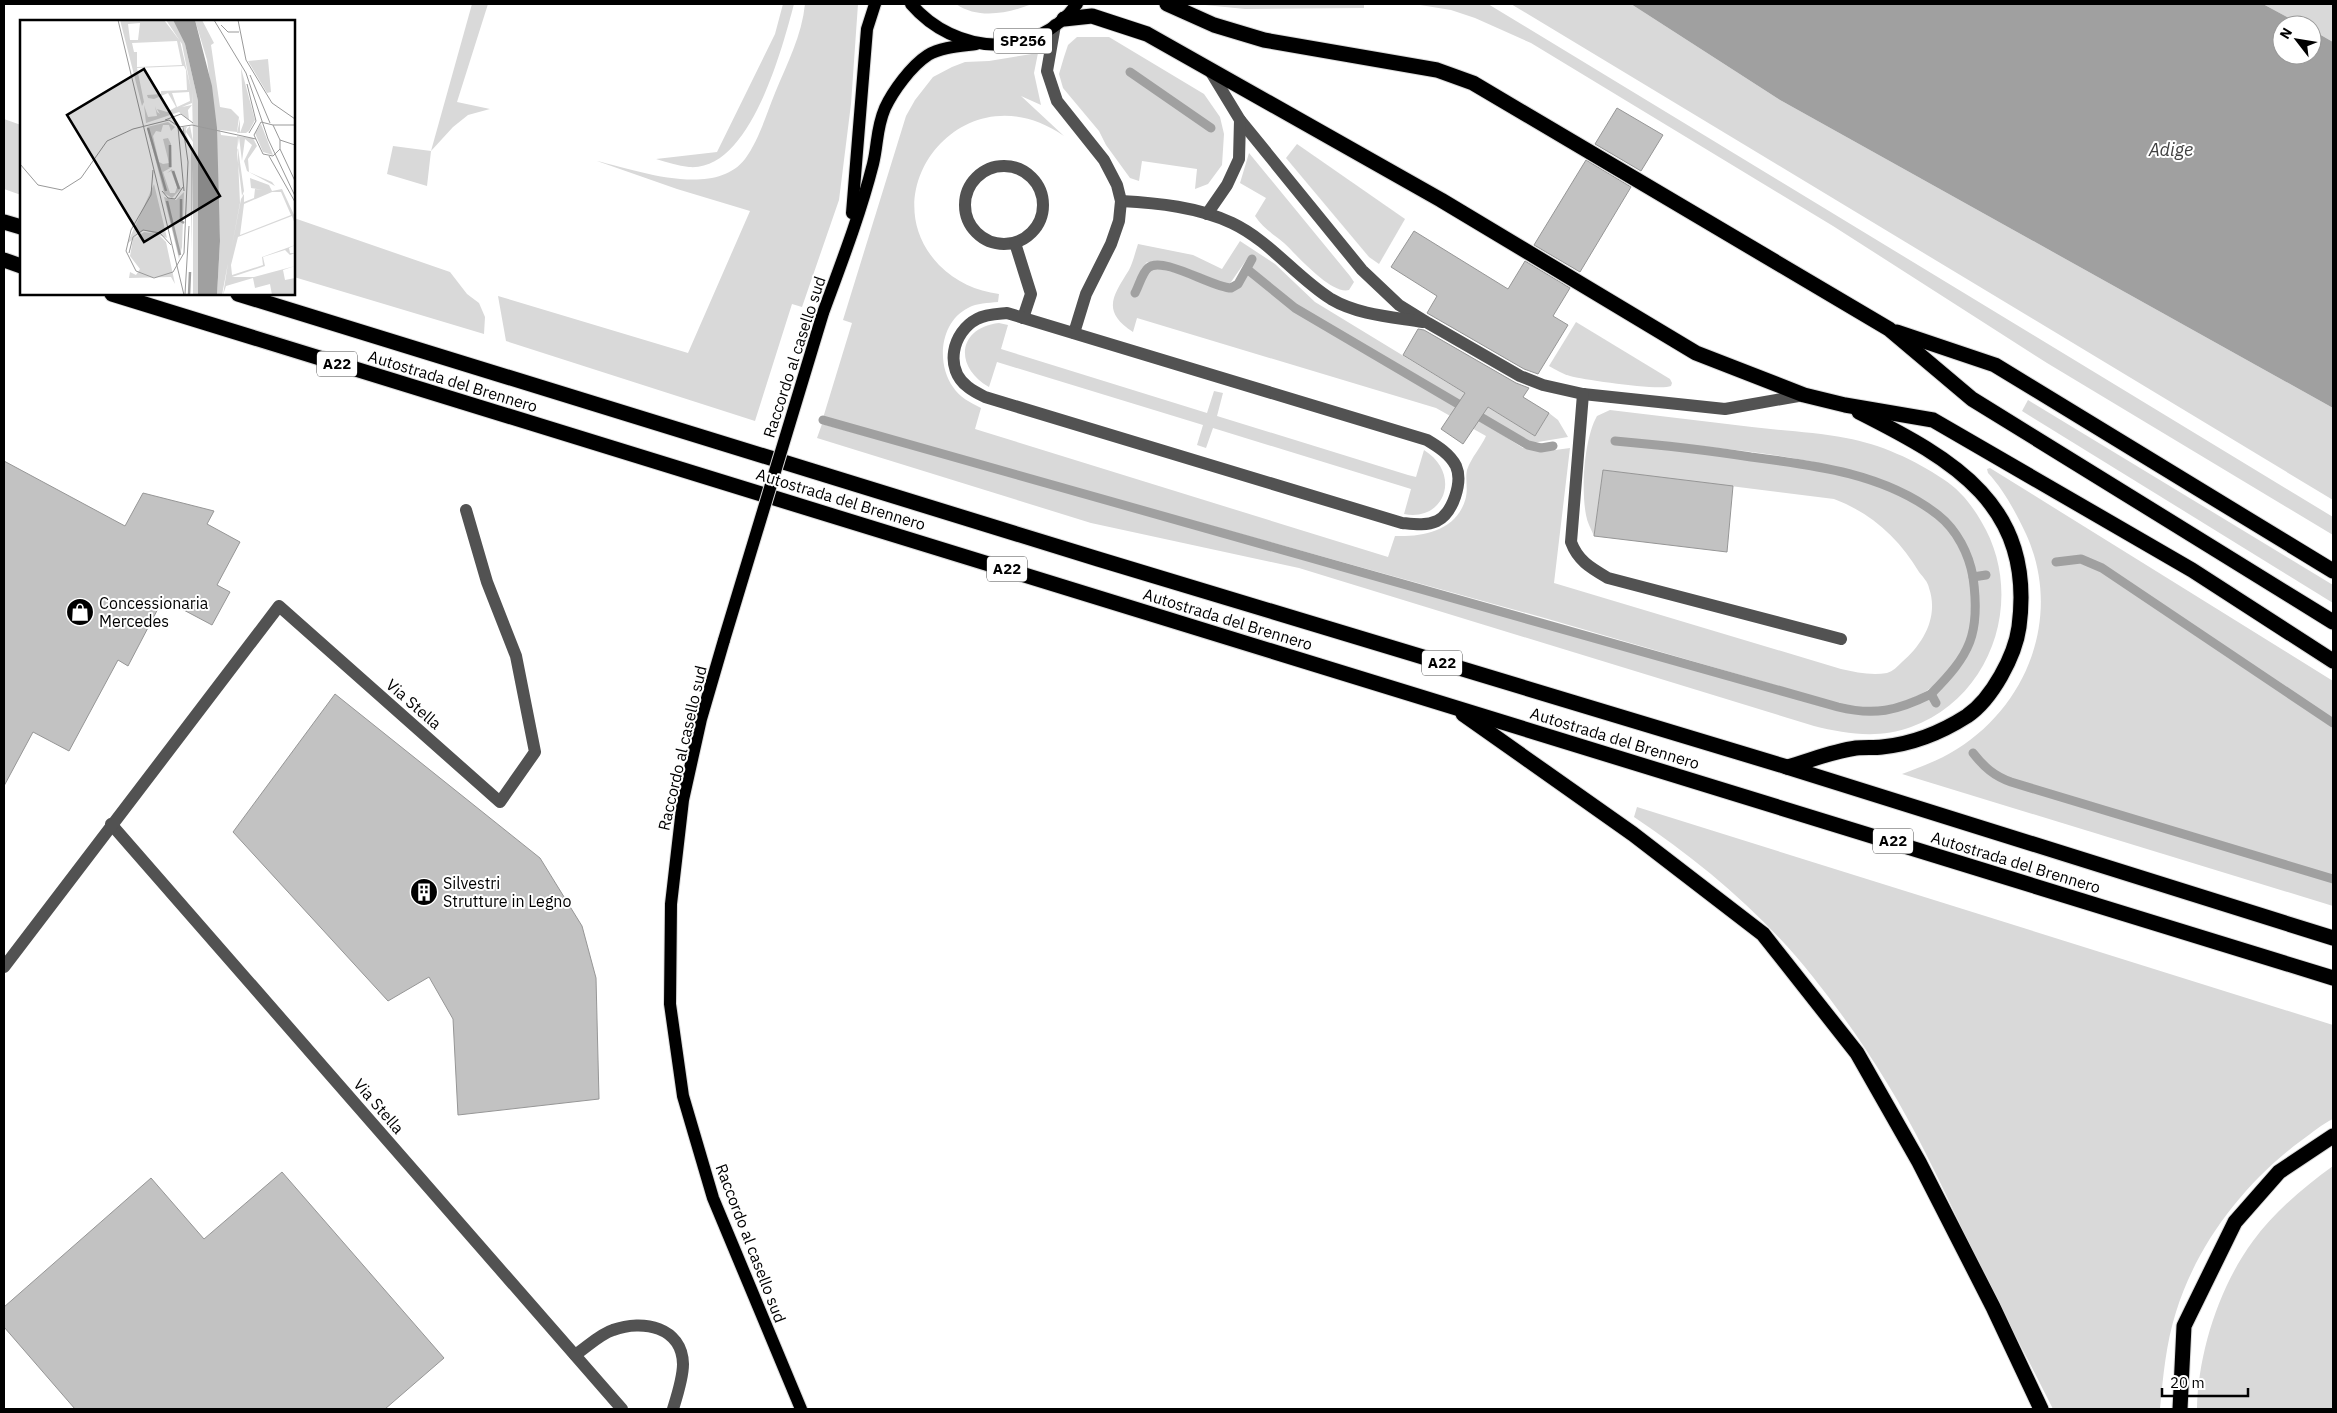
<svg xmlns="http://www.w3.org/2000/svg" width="2337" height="1413" font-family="'IBM Plex Sans',sans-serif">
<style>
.green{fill:#d9d9d9}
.water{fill:#a0a0a0}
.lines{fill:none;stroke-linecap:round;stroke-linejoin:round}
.stream{stroke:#a0a0a0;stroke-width:9}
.building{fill:#c2c2c2;stroke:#969696}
.major-casing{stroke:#dbdbdb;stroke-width:14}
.highway-casing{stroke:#dbdbdb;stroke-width:17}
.minor{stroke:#525252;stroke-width:12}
.major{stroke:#000;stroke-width:12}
.highway{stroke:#000;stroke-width:15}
.major-bridge-casing{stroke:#dbdbdb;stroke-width:14;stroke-linecap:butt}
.major-bridge{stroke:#000;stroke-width:12}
.labels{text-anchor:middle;stroke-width:4;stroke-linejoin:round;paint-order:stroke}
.shield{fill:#fff;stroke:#4c4c4c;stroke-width:1}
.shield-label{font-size:15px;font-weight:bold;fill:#000}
.street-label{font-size:16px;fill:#000;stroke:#fff}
.poi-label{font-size:16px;fill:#000;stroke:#fff;text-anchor:start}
.water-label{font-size:18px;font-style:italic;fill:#414141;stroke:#fff}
.inset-river{fill:none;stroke:#a0a0a0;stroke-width:2.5}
.inset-road{fill:none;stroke:#999;stroke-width:1}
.view{fill:#000;fill-opacity:0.15;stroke:#000;stroke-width:2.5}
.inset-edge{fill:none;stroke:#000;stroke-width:2.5}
</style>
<rect width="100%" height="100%" fill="#fff"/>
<g class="green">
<path d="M 472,4 L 488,4 L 457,102 L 490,109 L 468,115 L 453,127 L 431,151 L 427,186 L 387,174 L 393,146 L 431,151 Z"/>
<path d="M 783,4 L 794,4 C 782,49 750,172 689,167 C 678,166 667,162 656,159 L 717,152 L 775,34 Z"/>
<path d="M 805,4 L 858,4 L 851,104 L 839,200 L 802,307 L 792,304 L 755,421 L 506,341 L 498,296 L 688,353 L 750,211 L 677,189 L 597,161 C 636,170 714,199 745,159 C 759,140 766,115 775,93 C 787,64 802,35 805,4 Z"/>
<path d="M 956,4 L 1032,4 C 1009,13 979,20 956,4 Z"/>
<path d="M 1195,4 L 1364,4 L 1364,8 L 1245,9 Z"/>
<path d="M 1414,4 L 1488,4 L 2333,517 L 2333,535 L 2047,363 L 1833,226 L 1531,43 L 1475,18 L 1451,10 Z"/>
<path d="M 1511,4 L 1631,4 L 1780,100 L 2333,408 L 2333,500 Z"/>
<path d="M 2263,4 L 2333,4 L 2333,42 L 2312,30 L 2312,25 L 2302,25 Z"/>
<path d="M 1077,37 L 1109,37 L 1204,94 L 1220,117 L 1224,134 L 1222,165 L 1208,184 L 1195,189 L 1197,169 L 1142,161 L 1139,181 L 1130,178 L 1106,145 L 1099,131 L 1063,88 L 1059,74 L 1064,57 L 1068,45 Z"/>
<path d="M 1038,53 L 1034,73 L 1041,105 L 1021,96 L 1064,136 C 966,67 867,190 939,265 C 956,282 976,291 999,294 L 998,302 C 988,303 977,303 968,308 C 940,322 936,363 953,387 C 959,397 971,403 981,408 L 975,429 L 1388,557 L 1395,536 C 1425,537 1458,530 1466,497 C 1468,488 1465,478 1467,470 C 1471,458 1481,447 1486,436 L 1436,408 L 1137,318 L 1133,332 C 1101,311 1113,296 1129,270 C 1133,262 1135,253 1138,244 L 1193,255 L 1222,269 L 1240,241 L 1275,264 L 1315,302 L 1535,436 L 1549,413 L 1558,420 L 1568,437 L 1532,443 L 1297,305 L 1251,267 L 1255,261 L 1249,256 L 1229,285 L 1185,268 L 1147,262 L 1142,268 L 1133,292 L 1139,294 L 1148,272 L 1153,268 L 1183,274 L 1229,290 L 1238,287 L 1247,272 L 1264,284 L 1290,307 L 1443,397 L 1523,448 L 1548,451 L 1570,448 L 1554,583 L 1841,669 C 1856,672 1871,676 1887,673 C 1893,671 1897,667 1902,662 C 1923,644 1939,617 1929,588 C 1928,582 1923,577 1919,572 C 1899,538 1871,513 1834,499 L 1603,470 L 1594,536 C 1591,529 1587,522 1586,515 C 1581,489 1584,439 1597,416 L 1610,410 C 1657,416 1705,421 1752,427 C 1783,431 1816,432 1846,438 C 1880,444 1915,460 1943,479 C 1960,490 1971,504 1981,521 C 2026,595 1994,697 1911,727 C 1879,739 1846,734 1814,726 L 1299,568 L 1091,523 L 817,438 L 822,424 L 1264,545 L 1855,714 C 1882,715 1906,711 1930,697 L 1935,704 L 1940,701 L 1935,694 C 1974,661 1982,629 1977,579 L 1985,578 L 1985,572 L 1976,572 C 1970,557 1965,541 1955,528 C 1895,456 1731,451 1643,440 L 1616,438 L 1615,443 C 1660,446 1705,452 1750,459 C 1812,468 1889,476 1938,518 C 1957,535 1969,560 1972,584 C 1983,661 1926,715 1850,707 L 1548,619 L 823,418 L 852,323 L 843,320 L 906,116 L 915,100 L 933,77 L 952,67 L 965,62 L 989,61 Z"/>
<path d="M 4,119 L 21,125 L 21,195 L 4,189 Z"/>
<path d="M 1297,144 L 1405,219 L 1379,264 L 1369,257 L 1286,158 Z"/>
<path d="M 1249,153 L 1350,276 L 1354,282 L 1349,290 C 1331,295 1297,255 1284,243 C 1273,234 1263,228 1255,216 L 1266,198 L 1240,183 Z"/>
<path d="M 294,218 L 450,272 L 467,294 L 479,303 L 485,317 L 484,334 L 294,277 Z"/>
<path d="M 1576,322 L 1670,379 L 1672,383 L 1671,386 C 1660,391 1585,380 1570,376 C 1563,374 1556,370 1549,366 Z"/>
<path d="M 999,323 L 1008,325 L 1001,349 L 1207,413 L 1214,391 L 1223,393 L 1217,416 L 1408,475 L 1416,477 L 1424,450 C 1462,474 1445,522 1404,514 L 1411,489 L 1213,428 L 1206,448 L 1197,445 L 1203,425 L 997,362 L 989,387 C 954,367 957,328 999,323 Z"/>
<path d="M 2028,400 L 2333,585 L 2333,603 L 2022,411 Z"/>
<path d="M 1990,468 L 2333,681 L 2333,906 L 1902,774 C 1920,767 1940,760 1957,749 C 2030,703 2062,613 2026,534 C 2016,513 2004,490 1988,473 L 1987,469 Z"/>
<path d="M 1637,807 L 2333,1025 L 2333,1119 C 2322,1124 2312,1133 2302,1140 C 2245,1182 2197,1244 2176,1312 C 2166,1343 2163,1377 2160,1409 L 2053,1409 C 2028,1359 2001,1309 1976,1258 C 1959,1223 1943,1187 1925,1152 C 1895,1091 1856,1031 1813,977 C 1763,914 1701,862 1634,817 Z"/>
<path d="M 2333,1166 L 2333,1409 L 2197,1409 C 2198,1353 2219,1287 2253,1241 C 2274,1212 2304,1187 2333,1166 Z"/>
</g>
<path class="water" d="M 1631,4 L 2263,4 L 2302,25 L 2282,25 L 2282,55 L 2312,55 L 2312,30 L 2333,42 L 2333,408 L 1780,100 Z"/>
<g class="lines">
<g class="stream">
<path d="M 1130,72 L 1211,128"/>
<path d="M 1247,269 L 1295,308 L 1528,445 L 1541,448 L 1553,446"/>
<path d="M 1135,293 C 1139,286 1142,273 1148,268 C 1162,255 1213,288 1231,288 L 1238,284 L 1252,259"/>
<path d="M 823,420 L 1838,707 C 1874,716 1897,711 1931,694 L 1936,703"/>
<path d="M 1615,441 C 1661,445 1706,450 1751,457 C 1815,465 1886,474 1938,515 C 1957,530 1969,554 1973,577 L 1986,575"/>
<path d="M 2056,562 L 2081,559 L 2102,568 L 2333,723"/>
<path d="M 1931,694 C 1970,655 1981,634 1973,577"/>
<path d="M 1973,753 C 1984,767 1994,776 2011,782 L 2333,879"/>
</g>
</g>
<g class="building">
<path d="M 1617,108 L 1663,135 L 1641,171 L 1595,144 Z"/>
<path d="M 1586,160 L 1631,187 L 1580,272 L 1534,245 Z"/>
<path d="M 1414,231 L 1508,289 L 1525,261 L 1570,288 L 1553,316 L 1568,325 L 1538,374 L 1524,369 L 1427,313 L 1437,296 L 1391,267 Z"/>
<path d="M 1418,329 L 1424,330 L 1516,383 L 1529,388 L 1523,397 L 1549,413 L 1535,436 L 1488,407 L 1463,444 L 1441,429 L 1465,393 L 1403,355 Z"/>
<path d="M 4,461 L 125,526 L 143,493 L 214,511 L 207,524 L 240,542 L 217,585 L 230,592 L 212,625 L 163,599 L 128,666 L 118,660 L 69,751 L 33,732 L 4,786 Z"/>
<path d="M 1603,470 L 1733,486 L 1727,552 L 1594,536 Z"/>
<path d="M 335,694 L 540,858 L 582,926 L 596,978 L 599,1099 L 458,1115 L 453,1019 L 429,977 L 388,1001 L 233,832 Z"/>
<path d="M 282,1172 L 444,1358 L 385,1409 L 75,1409 L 4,1327 L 4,1307 L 151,1178 L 204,1239 Z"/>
</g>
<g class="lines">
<g class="major-casing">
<g id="major">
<path d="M 911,4 C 955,55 1034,61 1077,4"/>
<path d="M 852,213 L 867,29 L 875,4"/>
<path d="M 823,313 C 841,264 860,215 873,164 C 878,144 876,129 885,108 C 893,91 911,66 928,55 C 941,47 961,46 976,44"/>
<path d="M 724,640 L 701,719 L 683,800 L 671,904 L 670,1004 L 683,1096 L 713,1198 L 801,1409"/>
</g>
</g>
<g class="highway-casing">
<g id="highway">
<path d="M 1167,4 L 1214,25 L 1264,40 L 1437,70 L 1473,83 L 1889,329 L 1972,399 L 2333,622"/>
<path d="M 1064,19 L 1092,16 L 1147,34 L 1441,200 L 1696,353 L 1804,395 L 1845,405 L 1933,420 L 2192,570 L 2333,661"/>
<path d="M 4,222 L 21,227"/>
<path d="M 4,260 L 21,266"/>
<path d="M 112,294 L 2333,978"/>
<path d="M 238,294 L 1098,559 L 1787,767 L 2333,938"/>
<path d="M 1897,332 L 1995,365 L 2333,571"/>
<path d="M 1463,714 L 1633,834 L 1763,934 L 1857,1053 L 1919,1162 L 1993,1307 L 2041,1409"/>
<path d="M 1787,767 C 1809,761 1833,751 1856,748 C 1865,747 1874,748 1882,747 C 1912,744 1942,732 1967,716 C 1992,699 2015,656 2019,627 C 2035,505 1954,460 1859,412"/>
<path d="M 2180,1409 L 2184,1326 L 2235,1222 L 2279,1172 L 2333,1136"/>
</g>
</g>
<g class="minor">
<path d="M 1055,25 L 1047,71 L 1057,101 L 1104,160 L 1117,185 L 1121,201 L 1119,221 L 1111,244 L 1086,294 L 1074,333"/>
<path d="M 1240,120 L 1362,270 L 1399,305 L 1428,323 L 1520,376 L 1543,385 L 1583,394 L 1725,409 L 1804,395"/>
<circle cx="1004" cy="205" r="39"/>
<path d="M 1121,201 C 1158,203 1198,207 1232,223 C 1270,241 1296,277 1331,299 C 1358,315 1393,317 1423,322"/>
<path d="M 1207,214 L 1227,185 L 1239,159 L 1240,120 L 1209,69"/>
<path d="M 1015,243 L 1031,294 L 1023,318"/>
<path d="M 1007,313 L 1427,440 C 1437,446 1450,454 1456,466 C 1463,482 1453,513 1437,521 C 1426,526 1413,524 1402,523 L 985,397 C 979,394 973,391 968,387 C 944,369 952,332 977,319 C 986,314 997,314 1007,313 Z"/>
<path d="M 1583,394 L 1571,542 C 1578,561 1591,568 1608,578 L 1841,639"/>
<path d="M 111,824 L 622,1409"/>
<path d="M 4,967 L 279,606 L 500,802 L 535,752 L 516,656 L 487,582 L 466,510"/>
<path d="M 575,1355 C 587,1347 600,1334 613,1330 C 643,1319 682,1327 683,1364 C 683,1378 677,1396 673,1409"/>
</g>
<use href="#major" class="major"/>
<use href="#highway" class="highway"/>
<g class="major-bridge-casing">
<path id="major-bridge" d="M 724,640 L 823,313"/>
</g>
<use href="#major-bridge" class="major-bridge"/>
</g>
<defs>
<g id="shop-disc" transform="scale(1.4375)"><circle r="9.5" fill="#000" stroke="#fff"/><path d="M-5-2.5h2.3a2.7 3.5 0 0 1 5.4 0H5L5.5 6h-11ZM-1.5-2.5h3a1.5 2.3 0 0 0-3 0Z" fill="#fff"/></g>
<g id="building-disc" transform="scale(1.4375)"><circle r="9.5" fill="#000" stroke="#fff"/><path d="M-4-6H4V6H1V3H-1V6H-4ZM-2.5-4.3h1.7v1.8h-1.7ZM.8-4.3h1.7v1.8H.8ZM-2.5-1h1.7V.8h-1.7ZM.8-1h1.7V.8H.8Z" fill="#fff"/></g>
</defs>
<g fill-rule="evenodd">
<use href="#shop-disc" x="80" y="612"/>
<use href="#building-disc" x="424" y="892"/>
</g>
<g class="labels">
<g class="shield">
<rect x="994" y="28.5" width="58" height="25" rx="4"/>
<rect x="317" y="351.5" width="40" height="25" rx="4"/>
<rect x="987" y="556.5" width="40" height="25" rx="4"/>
<rect x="1422" y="650.5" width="40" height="25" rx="4"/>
<rect x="1873" y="828.5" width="40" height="25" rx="4"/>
</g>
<g class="shield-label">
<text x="1023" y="46">SP256</text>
<text x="337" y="369">A22</text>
<text x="1007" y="574">A22</text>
<text x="1442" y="668">A22</text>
<text x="1893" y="846">A22</text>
</g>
<g class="street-label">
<text transform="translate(794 357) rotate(-72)" y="6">Raccordo al casello sud</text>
<text transform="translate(453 381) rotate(17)" y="6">Autostrada del Brennero</text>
<text transform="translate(841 499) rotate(17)" y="6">Autostrada del Brennero</text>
<text transform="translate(1228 619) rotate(17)" y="6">Autostrada del Brennero</text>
<text transform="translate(414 704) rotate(41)" y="6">Via Stella</text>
<text transform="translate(1615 738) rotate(17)" y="6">Autostrada del Brennero</text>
<text transform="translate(682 748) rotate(-77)" y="6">Raccordo al casello sud</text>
<text transform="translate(2016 862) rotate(17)" y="6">Autostrada del Brennero</text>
<text transform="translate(379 1106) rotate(49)" y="6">Via Stella</text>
<text transform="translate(751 1243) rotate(69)" y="6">Raccordo al casello sud</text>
</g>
<g class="poi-label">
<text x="99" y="609">Concessionaria<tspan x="99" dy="18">Mercedes</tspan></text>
<text x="443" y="889">Silvestri<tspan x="443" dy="18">Strutture in Legno</tspan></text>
</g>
<g class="water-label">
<text x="2171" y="156">Adige</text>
</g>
</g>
<g transform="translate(20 20)">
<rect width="275" height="275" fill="#fff"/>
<path d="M 100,0 L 144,0 L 160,21 L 171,69 L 162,24 L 146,0 L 153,0 L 165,24 L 178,81 L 178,275 L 173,275 L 173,148 L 171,232 L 171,131 L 164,117 L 164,107 L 167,107 L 166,109 L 166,114 L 173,131 L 173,122 L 166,112 L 167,109 L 170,106 L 173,121 L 172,70 L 172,83 L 162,87 L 172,85 L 168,90 L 169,100 L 159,92 L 126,103 L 124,85 L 128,97 L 137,96 L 135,86 L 137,92 L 140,94 L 137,89 L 147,92 L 156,87 L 148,73 L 134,79 L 128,78 L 127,75 L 141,74 L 141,71 L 167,70 L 166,50 L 164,46 L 117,48 L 124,82 L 122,86 ZM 120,3 L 118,20 L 110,20 L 108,4 ZM 157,21 L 162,45 L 117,47 L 117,32 L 114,32 L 112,23 ZM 169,72 L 170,81 L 157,87 L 152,73 ZM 175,0 L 182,0 L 194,23 L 191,25 L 200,87 L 211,89 L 219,97 L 217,112 L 200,110 L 201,115 L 217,117 L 220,183 L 211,231 L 221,179 L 224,174 L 224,182 L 234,178 L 235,169 L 243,170 L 231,168 L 230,158 L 249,165 L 252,171 L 262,169 L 275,197 L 275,204 L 272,196 L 218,217 L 211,245 L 212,255 L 243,245 L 242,237 L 275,225 L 269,228 L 270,233 L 275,233 L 270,235 L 265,230 L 243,237 L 245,246 L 212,257 L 234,257 L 275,246 L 263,250 L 265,260 L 275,258 L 275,275 L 252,275 L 250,264 L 235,268 L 233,258 L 206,266 L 203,275 L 208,243 L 202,275 L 197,275 L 200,221 L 194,88 L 187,40 ZM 252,172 L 261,172 L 271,195 L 220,215 L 224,184 ZM 248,39 L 251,72 L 247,73 L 228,41 ZM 221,48 L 235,100 L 229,111 L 226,113 L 217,113 L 220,99 L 220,113 L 224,102 ZM 148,102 L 155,107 L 151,111 L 149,105 L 143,105 L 141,112 L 136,111 L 133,116 L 139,142 L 143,144 L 149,143 L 143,119 L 148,118 L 151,124 L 152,147 L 143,152 L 150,173 L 155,173 L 157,167 L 151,151 L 147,153 L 152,149 L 161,169 L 152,178 L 144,173 L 127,107 ZM 241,104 L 253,135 L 243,132 L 235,113 ZM 217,116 L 233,118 L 237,126 L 228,139 L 229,152 L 252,162 L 255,166 L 227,151 L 224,141 L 232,125 L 225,119 L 222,141 L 219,117 L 217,132 L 218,128 L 224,171 L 222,176 L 217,134 ZM 134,164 L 147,218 L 124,210 L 107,224 ZM 164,172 L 162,227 L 159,239 L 144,177 L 156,180 ZM 124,212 L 138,214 L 146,222 L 155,264 L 151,257 L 109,258 L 110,252 L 116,255 L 120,249 L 110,236 L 113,219 Z" fill="#d9d9d9" fill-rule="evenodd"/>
<path d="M 153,0 L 175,0 L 192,66 L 197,108 L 200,221 L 197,275 L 178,275 L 178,81 L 165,24 Z" fill="#a0a0a0"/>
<path class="inset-river" d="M 128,108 L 146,171M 150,125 L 150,147M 153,151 L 159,169M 161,179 L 161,201 L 164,203M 147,181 L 160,235M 169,275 L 170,252"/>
<path class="inset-road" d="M 98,0 L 164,275M 194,0 L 226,53 L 248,119 L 275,176M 218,0 L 226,40 L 252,83 L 275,99M 201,5 L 208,12 L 219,12M 230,55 L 250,103M 227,64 L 236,101 L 229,113M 145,100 L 161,94 L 173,103M 241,102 L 253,105 L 260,120 L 260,129 L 253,136 L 243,134 L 234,115 ZM 253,105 L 275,105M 158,107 L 164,171M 260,120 L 275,125M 260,129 L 275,161M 249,136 L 275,182M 0,144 L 18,165 L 42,170 L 61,158 L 87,121 L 113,109 L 149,100 L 159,107 L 172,105 L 236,119M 133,150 L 131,175 L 111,210 L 106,231 L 116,251 L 134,258 L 153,252 L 164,233 L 168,142 L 163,107M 142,171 L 148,178 L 155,179 L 163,167M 109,233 L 113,217 L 123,210 L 140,213 L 151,225M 165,274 L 169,206"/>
<path class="view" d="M 124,49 L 200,176 L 124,222 L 47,95 Z"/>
<rect width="275" height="275" class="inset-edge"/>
</g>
<rect width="2337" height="1413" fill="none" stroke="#000000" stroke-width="10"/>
<g transform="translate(2297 40) rotate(301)"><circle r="24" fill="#ffffff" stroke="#999999"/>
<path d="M0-4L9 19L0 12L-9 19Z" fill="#000000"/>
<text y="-8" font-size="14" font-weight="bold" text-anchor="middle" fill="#000000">N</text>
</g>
<path d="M2162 1388v8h86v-8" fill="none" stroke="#000000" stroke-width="2.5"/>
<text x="2170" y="1388" font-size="15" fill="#000000" stroke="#ffffff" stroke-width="4" paint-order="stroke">20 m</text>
</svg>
